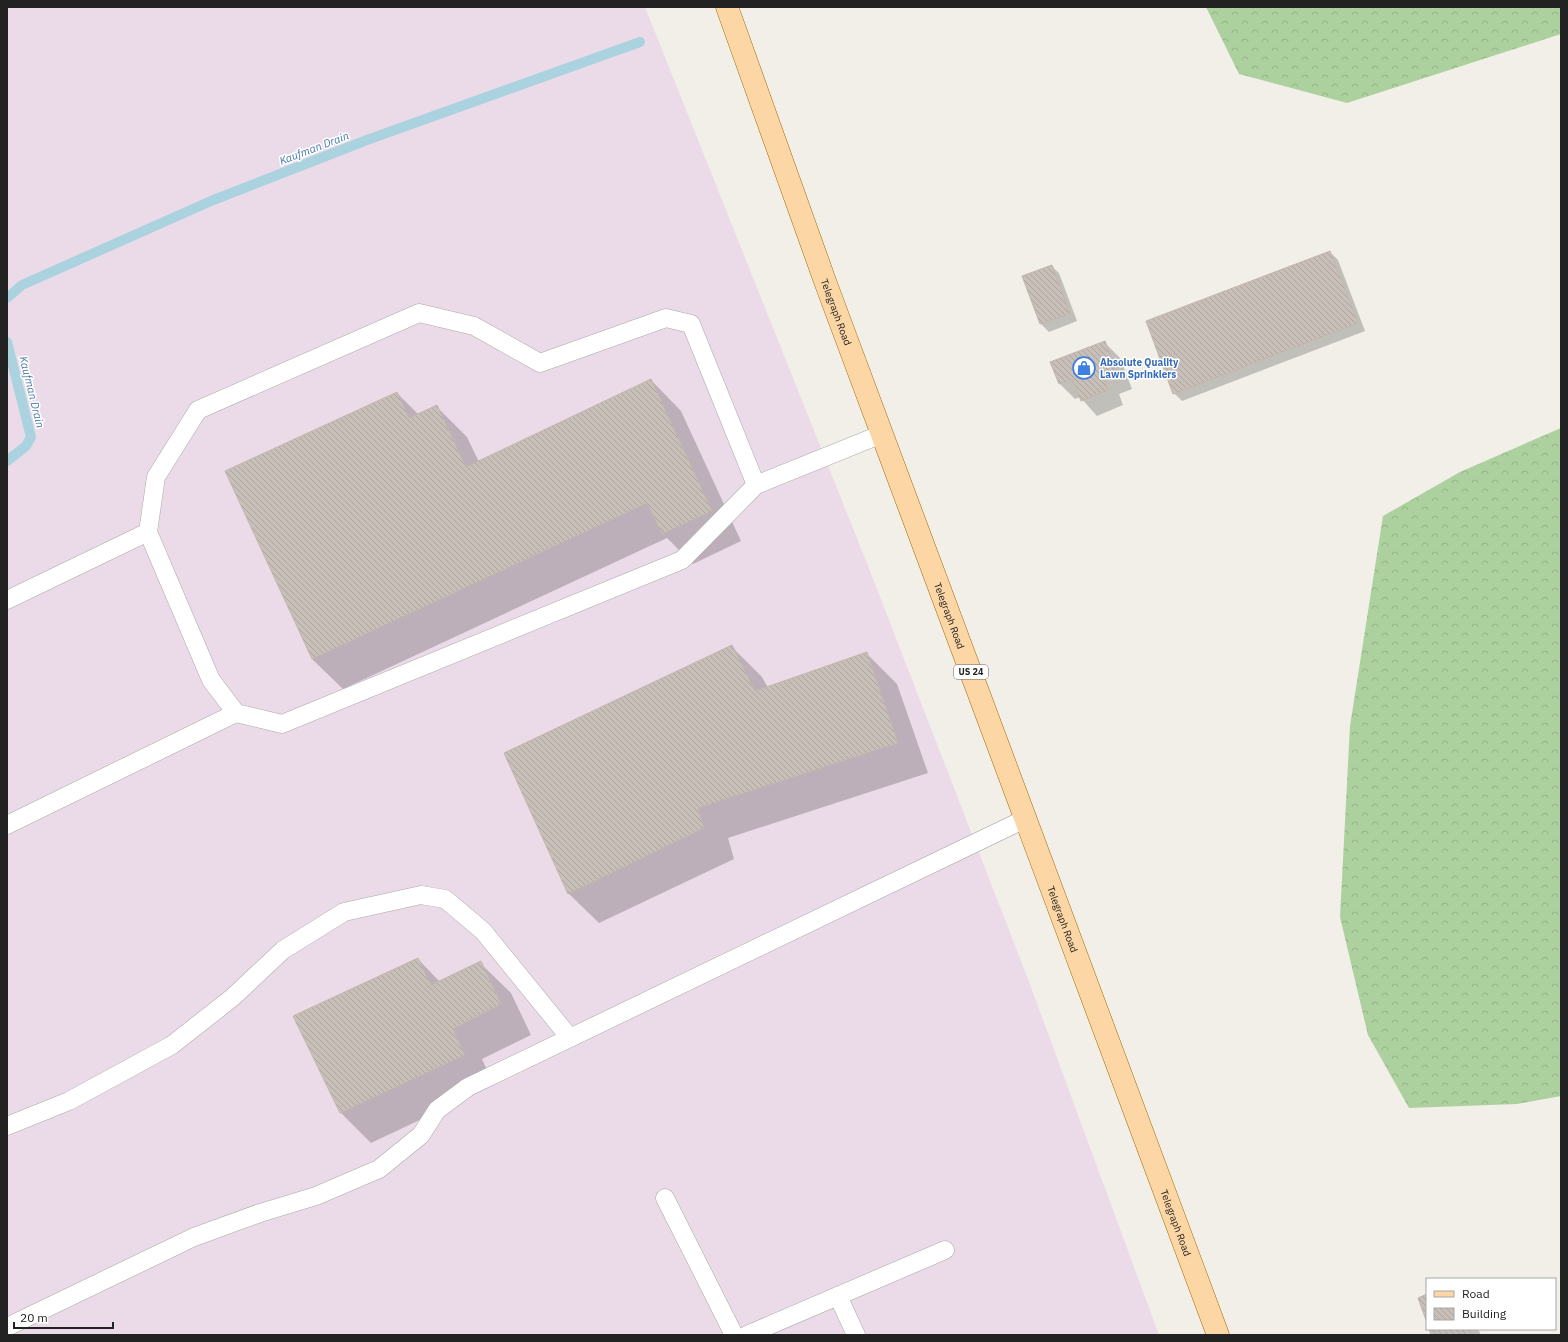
<svg xmlns="http://www.w3.org/2000/svg" width="1568" height="1342" font-family="'IBM Plex Sans',sans-serif">
<style>
.industrial{fill:#ebdbe8}
.forest{fill:url(#forest-crowns)}
.shadow{fill:#0003}
.lines{fill:none;stroke-linecap:round;stroke-linejoin:round}
.stream{stroke:#aad3df;stroke-width:10}
.building{fill:url(#building-back-hatch);stroke:#c4b6ab}
.lane-casing{stroke:#a9a9a9;stroke-width:19}
.primary-casing{stroke:#a06b00;stroke-width:23}
.lane{stroke:#fff;stroke-width:18}
.primary{stroke:#fcd6a4;stroke-width:22}
.labels{text-anchor:middle;stroke-width:3;stroke-linejoin:round;paint-order:stroke}
.shield{fill:#fff;stroke:#646464;stroke-width:1}
.shield-label{font-size:9px;font-weight:bold;fill:#222}
.street-label{font-size:10px;fill:#222;stroke:#fff}
.shop-label{font-size:10px;font-weight:bold;fill:#366cbe;stroke:#fff;text-anchor:start}
.water-label{font-size:11px;font-style:italic;fill:#4a7aab;stroke:#fff}
</style>
<defs>
<pattern id="forest-crowns" width="20" height="18" patternUnits="userSpaceOnUse"><rect width="20" height="18" fill="#add19e"/><path d="M2 6a3 3 0 1 1 6 0M12 15a3 3 0 1 1 6 0" fill="none" stroke="#95b388"/></pattern>
<pattern id="building-back-hatch" width="6" height="6" patternUnits="userSpaceOnUse"><rect width="6" height="6" fill="#c7bfb8"/><path d="M-1 5l2 2M0 0l6 6M5-1l2 2" fill="none" stroke="#aba49e"/></pattern>
</defs>
<rect width="100%" height="100%" fill="#f2efe9"/>
<path class="industrial" d="M 7,7 L 645,7 L 870,571 L 1028,979 L 1159,1335 L 7,1335 Z"/>
<g class="forest">
<path d="M 1206,7 L 1561,7 L 1561,34 L 1347,103 L 1239,74 Z"/>
<path d="M 1561,428 L 1561,1096 L 1517,1104 L 1409,1108 L 1368,1035 L 1340,917 L 1350,726 L 1383,516 L 1460,472 Z"/>
</g>
<g class="shadow">
<path d="M 1330,252 L 1338,260 L 1365,331 L 1182,401 L 1174,393 Z"/>
<path d="M 1051,266 L 1059,273 L 1077,321 L 1049,332 L 1041,324 L 1023,276 Z"/>
<path d="M 1104,342 L 1120,358 L 1132,389 L 1119,394 L 1123,405 L 1097,416 L 1080,397 L 1075,399 L 1059,383 Z"/>
<path d="M 651,380 L 681,411 L 741,541 L 693,564 L 667,538 L 343,689 L 312,659 L 397,393 L 419,415 L 437,407 L 467,437 L 479,462 Z"/>
<path d="M 732,647 L 762,677 L 768,688 L 867,654 L 897,684 L 928,773 L 728,838 L 734,859 L 599,923 L 568,893 Z"/>
<path d="M 418,959 L 440,982 L 480,963 L 511,993 L 531,1035 L 482,1059 L 494,1085 L 371,1143 L 341,1113 L 295,1017 Z"/>
<path d="M 1430,1329 L 1478,1329 L 1481,1335 L 1432,1335 Z"/>
</g>
<g class="lines">
<g class="stream">
<path d="M 7,298 L 22,285 L 211,201 L 367,140 L 640,42"/>
<path d="M 7,342 L 31,437 L 26,446 L 7,461"/>
</g>
</g>
<g class="building">
<path d="M 1330,251 L 1358,323 L 1173,394 L 1146,321 Z"/>
<path d="M 1052,265 L 1070,314 L 1040,324 L 1022,276 Z"/>
<path d="M 1105,341 L 1117,374 L 1104,379 L 1108,390 L 1081,401 L 1072,379 L 1059,384 L 1050,362 Z"/>
<path d="M 651,379 L 712,511 L 662,534 L 647,503 L 312,659 L 225,471 L 397,392 L 409,418 L 437,405 L 466,467 Z"/>
<path d="M 732,645 L 755,691 L 867,652 L 898,743 L 698,808 L 704,828 L 568,894 L 504,753 Z"/>
<path d="M 418,958 L 431,985 L 481,961 L 501,1004 L 453,1029 L 465,1055 L 340,1113 L 293,1016 Z"/>
<path d="M 1427,1294 L 1427,1323 L 1418,1298 Z"/>
<path d="M 1429,1329 L 1469,1329 L 1471,1334 L 1447,1335 L 1446,1333 L 1431,1335 Z"/>
</g>
<g class="lines">
<g class="lane-casing">
<g id="lane">
<path d="M 756,485 L 682,560 L 282,724 L 236,713 L 211,680 L 148,532 L 156,477 L 198,410 L 419,313 L 474,326 L 540,363 L 666,318 L 691,324 L 756,485 L 882,434"/>
<path d="M 7,600 L 148,532"/>
<path d="M 7,825 L 236,713"/>
<path d="M 7,1126 L 69,1101 L 172,1045 L 233,997 L 283,950 L 344,912 L 421,895 L 445,899 L 483,931 L 570,1038"/>
<path d="M 665,1198 L 734,1335"/>
<path d="M 838,1296 L 856,1335"/>
<path d="M 7,1327 L 194,1237 L 260,1213 L 316,1196 L 379,1169 L 421,1135 L 437,1110 L 468,1087 L 1025,819"/>
<path d="M 747,1335 L 945,1250"/>
</g>
</g>
<g class="primary-casing">
<g id="primary">
<path id="s1" d="M 727,7 L 826,284 L 1218,1335"/>
</g>
</g>
<use href="#lane" class="lane"/>
<use href="#primary" class="primary"/>
</g>
<defs>
<g id="shop-ring" transform="scale(1.15)"><circle r="9.5" fill="#fff" stroke="#3f7fe0" stroke-width="1.5"/><path d="M-5-2.5h2.3a2.7 3.5 0 0 1 5.4 0H5L5.5 6h-11ZM-1.5-2.5h3a1.5 2.3 0 0 0-3 0Z" fill="#3f7fe0"/></g>
</defs>
<g fill-rule="evenodd">
<use href="#shop-ring" x="1084" y="368"/>
</g>
<g class="labels">
<rect class="shield" x="954" y="665" width="34" height="14" rx="3"/>
<g class="shield-label">
<text x="971" y="675">US 24</text>
</g>
<g class="street-label">
<text dy="4" stroke="none"><textPath href="#s1" startOffset="324">Telegraph Road</textPath></text>
<text dy="4" stroke="none"><textPath href="#s1" startOffset="648">Telegraph Road</textPath></text>
<text dy="4" stroke="none"><textPath href="#s1" startOffset="972">Telegraph Road</textPath></text>
<text dy="4" stroke="none"><textPath href="#s1" startOffset="1296">Telegraph Road</textPath></text>
</g>
<g class="shop-label">
<text x="1100" y="366">Absolute Quality<tspan x="1100" dy="12">Lawn Sprinklers</tspan></text>
</g>
<g class="water-label">
<text transform="translate(314 148) rotate(-21)" y="4">Kaufman Drain</text>
<text transform="translate(32 392) rotate(76)" y="4">Kaufman Drain</text>
</g>
</g>
<rect width="1568" height="1342" fill="none" stroke="#222222" stroke-width="16"/>
<rect x="1426" y="1278" width="130" height="52" fill="#ffffff" stroke="#a7a7a7"/>
<rect x="1434" y="1291" width="20" height="6" fill="#fcd6a4" stroke="#a7a7a7"/>
<text x="1462" y="1298" font-size="12" fill="#222222">Road</text>
<rect x="1434" y="1308" width="20" height="12" fill="url(#building-back-hatch)" stroke="#a7a7a7"/>
<text x="1462" y="1318" font-size="12" fill="#222222">Building</text>
<path d="M14 1322v6h99v-6" fill="none" stroke="#222222" stroke-width="2"/>
<text x="20" y="1322" font-size="12" fill="#222222" stroke="#ffffff" stroke-width="3" paint-order="stroke">20 m</text>
</svg>
